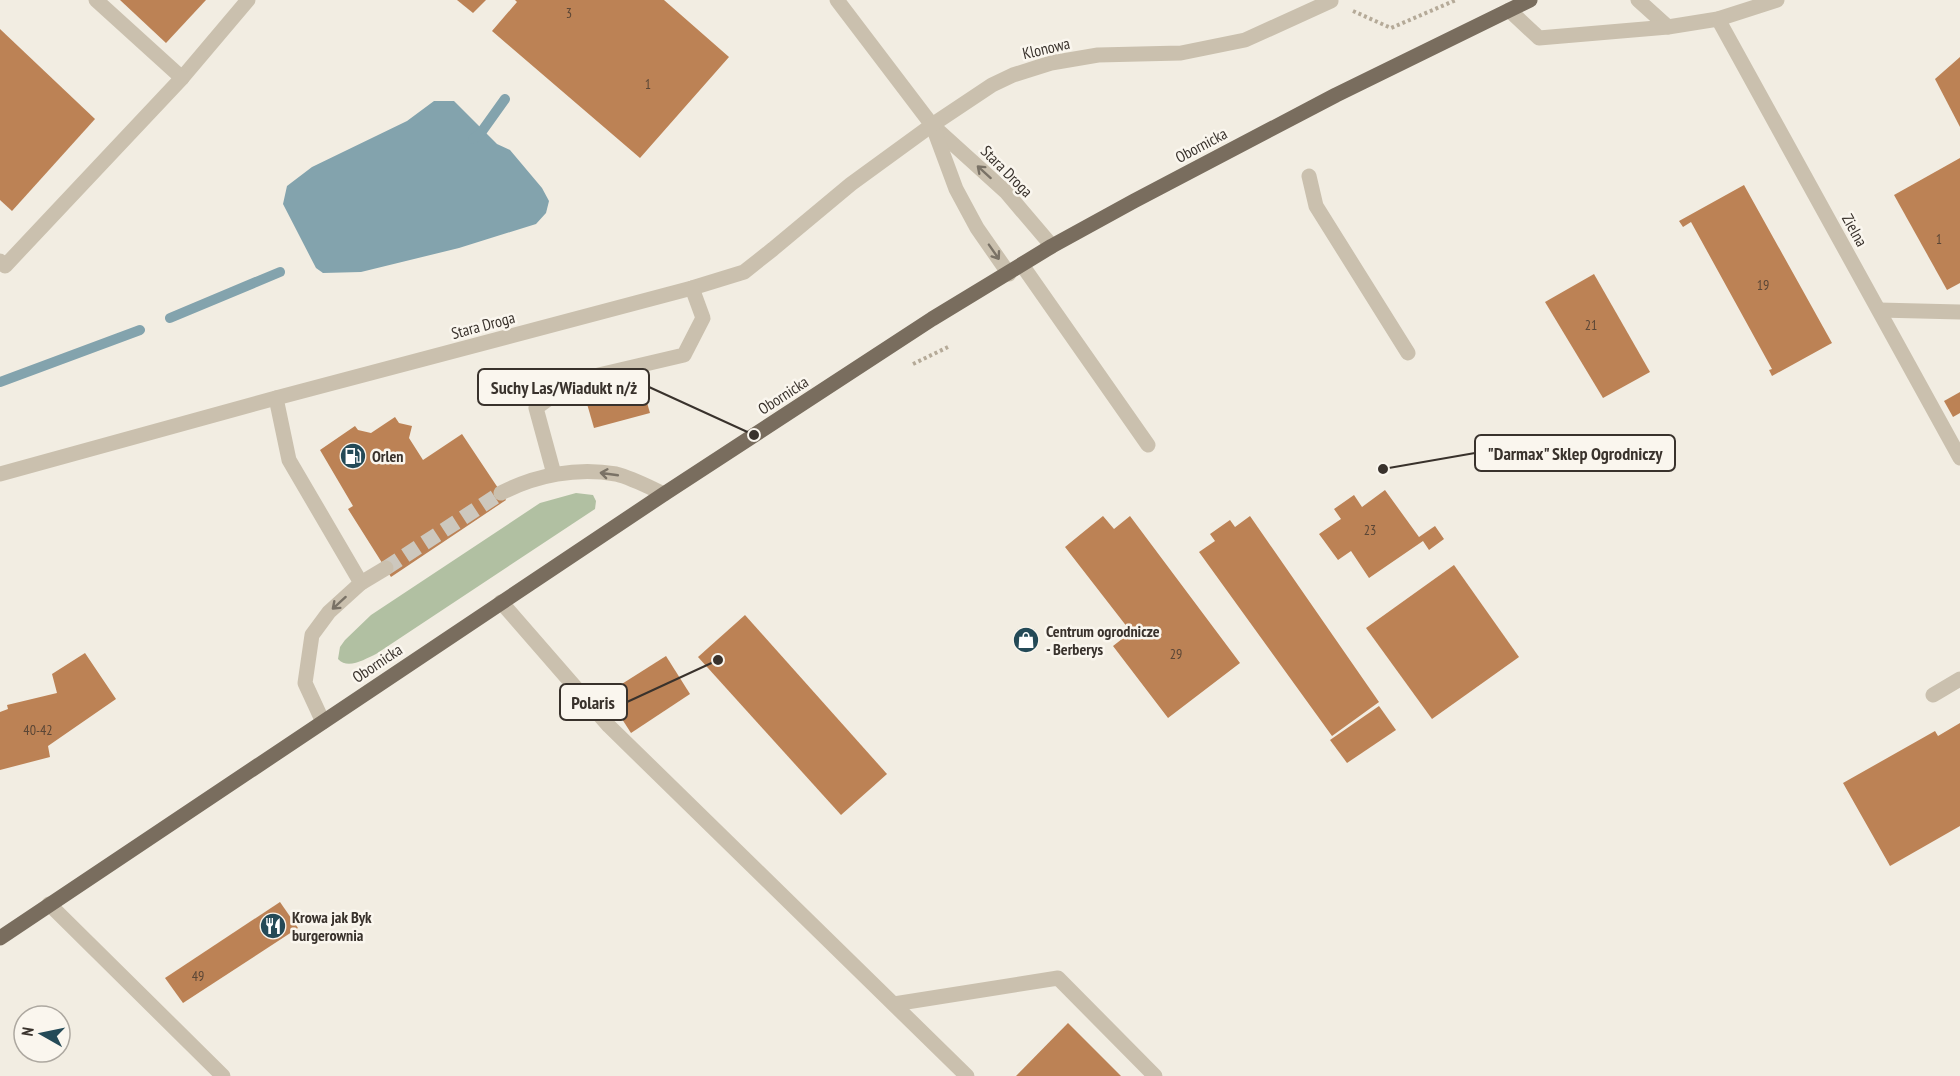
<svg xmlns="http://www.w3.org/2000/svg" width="1960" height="1076" font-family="'PT Sans Narrow',sans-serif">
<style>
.green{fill:#b1c0a2}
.water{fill:#83a3ad}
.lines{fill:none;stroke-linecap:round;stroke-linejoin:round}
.stream{stroke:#83a3ad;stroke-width:10}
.building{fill:#bc8255}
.minor-tunnel{stroke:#cdc8be;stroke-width:15;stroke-dasharray:15 8;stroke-linecap:butt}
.path{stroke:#b5aa98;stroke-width:4;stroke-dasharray:3 3;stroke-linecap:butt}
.minor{stroke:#cac0ae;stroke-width:15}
.major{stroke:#796d5e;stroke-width:15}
.oneway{stroke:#7a7266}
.labels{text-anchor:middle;stroke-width:5;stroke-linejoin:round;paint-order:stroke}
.number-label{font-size:14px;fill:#5a4636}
.street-label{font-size:16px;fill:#39322c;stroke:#faf6ee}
.poi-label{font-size:16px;font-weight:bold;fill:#39322c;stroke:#faf6ee;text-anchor:start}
.leader{fill:none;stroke:#39322c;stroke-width:2}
.callout-dot{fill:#39322c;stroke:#faf6ee;stroke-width:2}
.callout{fill:#faf6ee;stroke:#39322c;stroke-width:2}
.callout-label{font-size:18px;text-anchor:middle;font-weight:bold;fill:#39322c}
</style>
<rect width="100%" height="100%" fill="#f2ede2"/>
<path class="green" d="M 576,493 L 593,495 L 596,501 L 595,509 L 376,654 C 365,659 348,670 338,659 L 340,647 L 345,640 L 371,615 L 540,503 Z"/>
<path class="water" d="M 434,101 L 454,101 L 497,144 L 510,150 L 542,188 L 549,201 L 546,213 L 536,224 L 459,248 L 361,272 L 323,273 L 316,268 L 283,204 L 287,186 L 312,167 L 407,121 Z"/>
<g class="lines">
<g class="stream">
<path d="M 473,139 L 480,134 L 505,99"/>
<path d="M 170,318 L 280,272"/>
<path d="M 0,382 L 140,330"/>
</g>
</g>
<g class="building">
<path d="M 120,0 L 206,0 L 166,43 Z"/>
<path d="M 457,0 L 486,0 L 473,13 Z"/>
<path d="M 515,0 L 664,0 L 729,57 L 640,158 L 492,31 L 517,2 Z"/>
<path d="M 0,29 L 95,119 L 12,211 L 0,200 Z"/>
<path d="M 1960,57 L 1960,127 L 1935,79 Z"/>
<path d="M 1960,158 L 1960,283 L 1947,290 L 1894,195 Z"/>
<path d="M 1744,185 L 1832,343 L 1772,376 L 1769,370 L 1772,369 L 1691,222 L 1683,227 L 1679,221 Z"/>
<path d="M 1594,274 L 1650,372 L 1603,398 L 1545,302 Z"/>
<path d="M 639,375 L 650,413 L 594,428 L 583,390 Z"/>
<path d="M 1960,392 L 1960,413 L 1953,417 L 1944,401 Z"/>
<path d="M 395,417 L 399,423 L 412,426 L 409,438 L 423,460 L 462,434 L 506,500 L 391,577 L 348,509 L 353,506 L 320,450 L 355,426 L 358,430 L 371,433 Z"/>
<path d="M 1385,490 L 1419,537 L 1435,526 L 1444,539 L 1429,550 L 1423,541 L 1369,578 L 1351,551 L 1338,560 L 1319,534 L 1341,519 L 1334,509 L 1354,495 L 1362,507 Z"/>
<path d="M 1103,516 L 1114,529 L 1130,516 L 1240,663 L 1168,718 L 1113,646 L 1131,632 L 1065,547 Z"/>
<path d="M 1250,516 L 1379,702 L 1332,736 L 1199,552 L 1215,541 L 1210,534 L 1230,520 L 1235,527 Z"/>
<path d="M 1454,565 L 1519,657 L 1432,719 L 1366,628 Z"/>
<path d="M 745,615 L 887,774 L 841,815 L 698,657 Z"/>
<path d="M 85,653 L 116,699 L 48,746 L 50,757 L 0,770 L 0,712 L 8,709 L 7,705 L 57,693 L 52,674 Z"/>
<path d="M 666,656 L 690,694 L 631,733 L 606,694 Z"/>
<path d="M 1379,706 L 1396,730 L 1347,763 L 1330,740 Z"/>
<path d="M 1960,723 L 1960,826 L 1890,866 L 1843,783 L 1935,731 L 1938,736 Z"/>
<path d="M 280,902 L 298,928 L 183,1003 L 165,978 Z"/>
<path d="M 1068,1023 L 1121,1076 L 1016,1076 Z"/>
</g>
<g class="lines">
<path class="minor-tunnel" d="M 386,568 L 501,493"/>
<g class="path">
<path d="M 1353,11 L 1391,28 L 1456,0"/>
<path d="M 913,364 L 948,347"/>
</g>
<g class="minor">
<path d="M 96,0 L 182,78 L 248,0"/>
<path d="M 837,0 L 932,125 L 1006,192 L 1052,246"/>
<path d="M 1638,0 L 1668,27"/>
<path d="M 1509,10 L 1539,38 L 1668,27 L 1718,19 L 1777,0"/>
<path d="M 1718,19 L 1960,458"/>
<path d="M 933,127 L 956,189 L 977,228 L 1009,274"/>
<path d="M 1309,176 L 1316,206 L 1408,353"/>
<path d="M 0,261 L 5,266 L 182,78"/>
<path d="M 1022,265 L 1148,445"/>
<path d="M 1879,310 L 1960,312"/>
<path d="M 276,398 L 289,460 L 361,583"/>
<path d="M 0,474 L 276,398 L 692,288 L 744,272 L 773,249 L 851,184 L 932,125 L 992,85 L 1013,75 L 1051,63 L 1098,55 L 1181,53 L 1245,40 L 1331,1"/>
<path d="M 554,474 L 536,408 L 573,381 L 684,355 L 703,318 L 692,288"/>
<path d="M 501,493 C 536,475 577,467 616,474 C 632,478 649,487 664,494"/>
<path d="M 501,602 L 609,726 L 967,1076"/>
<path d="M 1933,695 L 1960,679"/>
<path d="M 323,722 L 305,683 L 312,635 L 329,612 L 361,583 L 386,568"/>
<path d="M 49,904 L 223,1076"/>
<path d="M 894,1004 L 1058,978 L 1155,1076"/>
</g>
<path class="major" d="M 0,938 L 664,494 L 932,319 L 1052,246 L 1134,201 L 1336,95 L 1530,0"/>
</g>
<defs><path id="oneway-shaft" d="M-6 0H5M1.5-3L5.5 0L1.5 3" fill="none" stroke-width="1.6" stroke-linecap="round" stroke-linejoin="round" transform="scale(1.5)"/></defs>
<g class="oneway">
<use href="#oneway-shaft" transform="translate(984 172) rotate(-138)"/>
<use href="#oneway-shaft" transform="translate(994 252) rotate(55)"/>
<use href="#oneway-shaft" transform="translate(609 474) rotate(-172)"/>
<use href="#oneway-shaft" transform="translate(339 603) rotate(138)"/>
</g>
<defs>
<g id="fuel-disc" transform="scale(1.35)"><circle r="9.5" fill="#244a57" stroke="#faf6ee"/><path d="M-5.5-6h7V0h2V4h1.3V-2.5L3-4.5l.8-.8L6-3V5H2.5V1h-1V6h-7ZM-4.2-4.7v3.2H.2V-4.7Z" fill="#fff"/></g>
<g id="shop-disc" transform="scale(1.35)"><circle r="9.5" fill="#244a57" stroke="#faf6ee"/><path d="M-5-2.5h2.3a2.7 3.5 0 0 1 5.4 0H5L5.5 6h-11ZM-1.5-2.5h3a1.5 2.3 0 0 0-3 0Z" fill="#fff"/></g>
<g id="restaurant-disc" transform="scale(1.35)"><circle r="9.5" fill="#244a57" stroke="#faf6ee"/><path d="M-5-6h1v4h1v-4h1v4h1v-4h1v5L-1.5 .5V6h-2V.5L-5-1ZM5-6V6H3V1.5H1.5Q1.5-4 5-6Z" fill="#fff"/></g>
</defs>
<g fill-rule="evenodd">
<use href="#fuel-disc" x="353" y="456"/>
<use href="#shop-disc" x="1026" y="640"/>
<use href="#restaurant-disc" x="273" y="926"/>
</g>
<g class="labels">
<g class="number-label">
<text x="569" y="18">3</text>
<text x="648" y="89">1</text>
<text x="1939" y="244">1</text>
<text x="1763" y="290">19</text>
<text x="1591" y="330">21</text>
<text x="1370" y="535">23</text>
<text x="1176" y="659">29</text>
<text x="38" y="735">40-42</text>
<text x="198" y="981">49</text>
</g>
<g class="street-label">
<text transform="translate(1046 48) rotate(-13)" y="6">Klonowa</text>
<text transform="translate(1201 145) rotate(-28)" y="6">Obornicka</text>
<text transform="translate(1007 171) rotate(45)" y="6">Stara Droga</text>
<text transform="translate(1855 230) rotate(61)" y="6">Zielna</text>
<text transform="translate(483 325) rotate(-15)" y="6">Stara Droga</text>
<text transform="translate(783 395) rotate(-33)" y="6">Obornicka</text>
<text transform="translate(377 663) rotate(-34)" y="6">Obornicka</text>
</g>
<g class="poi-label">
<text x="372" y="462">Orlen</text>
<text x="1046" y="637">Centrum ogrodnicze<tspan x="1046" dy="18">- Berberys</tspan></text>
<text x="292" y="923">Krowa jak Byk<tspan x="292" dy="18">burgerownia</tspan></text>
</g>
</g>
<path class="leader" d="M754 435L649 387M1383 469L1475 453M718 660L627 702"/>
<g class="callout-dot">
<circle cx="754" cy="435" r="6"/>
<circle cx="1383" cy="469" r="6"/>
<circle cx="718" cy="660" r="6"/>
</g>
<g class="callout">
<rect x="478" y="369" width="171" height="36" rx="6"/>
<rect x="1475" y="435" width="200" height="36" rx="6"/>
<rect x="560" y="684" width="67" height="36" rx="6"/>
</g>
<g class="callout-label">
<text x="564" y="394">Suchy Las/Wiadukt n/ż</text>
<text x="1575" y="460">"Darmax" Sklep Ogrodniczy</text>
<text x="593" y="709">Polaris</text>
</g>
<g transform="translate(42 1034) rotate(279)"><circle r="28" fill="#faf6ee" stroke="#ada8a0" stroke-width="1.5"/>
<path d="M0-4.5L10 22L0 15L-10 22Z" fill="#244a57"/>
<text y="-9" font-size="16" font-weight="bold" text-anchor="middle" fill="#39322c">N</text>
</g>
</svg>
